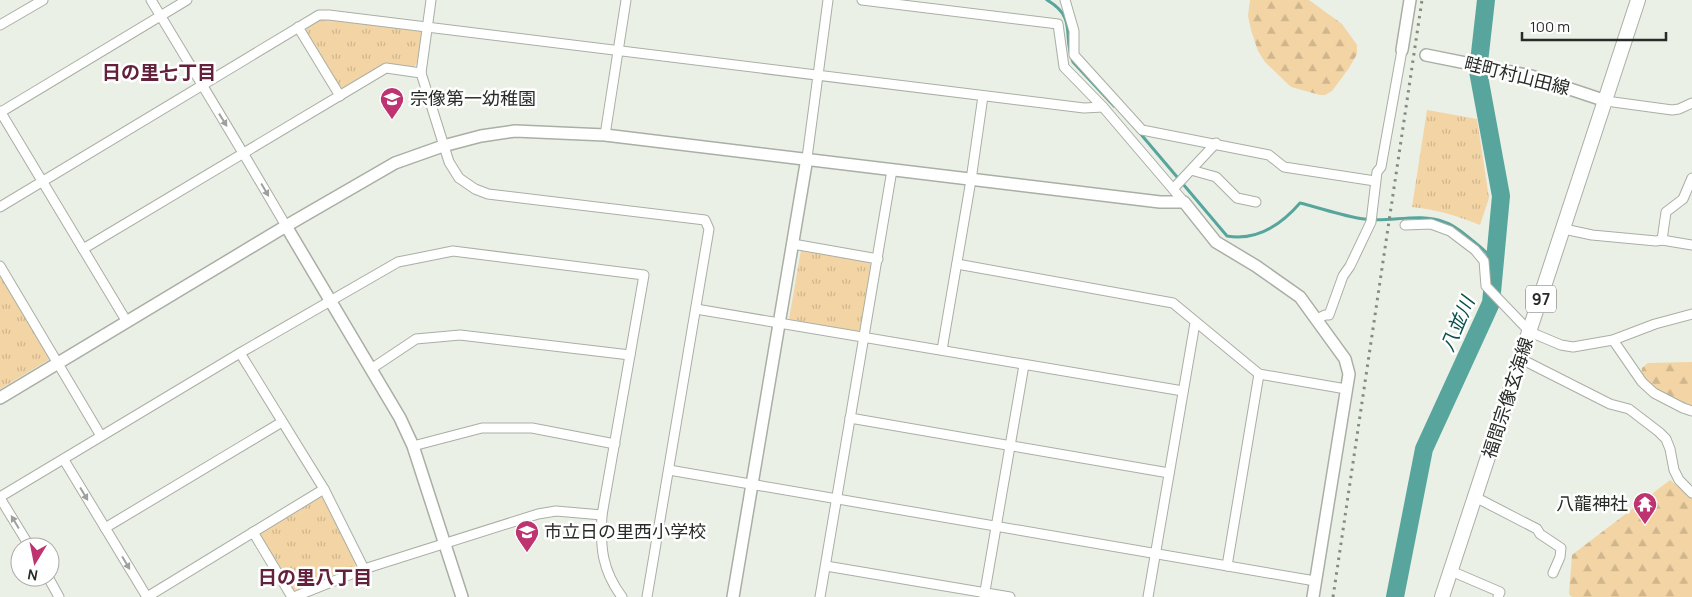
<svg xmlns="http://www.w3.org/2000/svg" width="1692" height="597" font-family="Manrope,'Noto Sans JP',sans-serif">
<style>
.forest{fill:url(#forest-firs)}
.park{fill:url(#park-tufts)}
.lines{fill:none;stroke-linecap:round;stroke-linejoin:round}
.stream{stroke:#57a59c;stroke-width:3}
.river{stroke:#57a59c;stroke-width:18}
.street-casing{stroke:#a9afa5;stroke-width:11}
.secondary-casing{stroke:#a9afa5;stroke-width:14}
.primary-casing{stroke:#a9afa5;stroke-width:16}
.street{stroke:#fff;stroke-width:9}
.secondary{stroke:#fff;stroke-width:11}
.primary{stroke:#fff;stroke-width:14}
.rail{stroke:#858a82;stroke-width:3;stroke-dasharray:2.5 5;stroke-linecap:butt}
.oneway{fill:#9ea09e}
.labels{text-anchor:middle;stroke-width:5;stroke-linejoin:round;paint-order:stroke}
.shield{fill:#fff;stroke:#686b68;stroke-width:1}
.shield-label{font-size:16px;font-weight:bold;fill:#282b27}
.street-label{font-size:18px;fill:#282b27;stroke:#fff}
.poi-label{font-size:18px;fill:#282b27;stroke:#fff;text-anchor:start}
.neighbourhood-label{font-size:19px;font-weight:bold;fill:#63213c;stroke:#fff}
.water-label{font-size:19px;font-style:italic;fill:#0a514a;stroke:#fff}
</style>
<defs>
<pattern id="forest-firs" width="22" height="20" patternUnits="userSpaceOnUse" patternTransform="scale(1.25)"><rect width="22" height="20" fill="#f3d4a4"/><path d="M5 1l3.5 6h-7zM16 11l3.5 6h-7z" fill="#d0b68d"/></pattern>
<pattern id="park-tufts" width="24" height="20" patternUnits="userSpaceOnUse" patternTransform="scale(1.25)"><rect width="24" height="20" fill="#f3d4a4"/><path d="M3 7l-1-3M5 7V3M7 7l1-3M15 17l-1-3M17 17v-4M19 17l1-3" fill="none" stroke="#d0b68d"/></pattern>
</defs>
<rect width="100%" height="100%" fill="#eaf0e5"/>
<g class="forest">
<path d="M 1250,0 L 1309,0 L 1342,24 L 1357,45 L 1357,54 L 1349,68 L 1332,91 L 1325,95 L 1320,95 L 1291,87 L 1265,62 L 1258,51 L 1251,30 L 1248,16 Z"/>
<path d="M 1692,362 L 1692,407 L 1657,391 L 1641,377 L 1642,368 L 1648,363 Z"/>
<path d="M 1670,480 L 1692,498 L 1692,597 L 1572,597 L 1569,594 L 1572,555 Z"/>
</g>
<g class="park">
<path d="M 320,19 L 420,31 L 422,34 L 417,63 L 414,67 L 384,63 L 343,90 L 338,88 L 306,33 L 307,27 Z"/>
<path d="M 1427,110 L 1477,119 L 1489,198 L 1480,225 C 1455,215 1439,210 1412,207 Z"/>
<path d="M 801,250 L 869,262 L 872,267 L 860,330 L 856,332 L 789,319 Z"/>
<path d="M 0,276 L 50,359 L 0,389 Z"/>
<path d="M 320,497 L 324,498 L 356,562 L 355,567 L 325,577 L 296,591 L 291,590 L 260,538 L 261,533 Z"/>
</g>
<g class="lines">
<g class="stream">
<path d="M 1047,0 C 1078,18 1062,36 1073,62 L 1114,106"/>
<path d="M 1139,132 L 1227,236 C 1257,241 1281,225 1300,203 C 1321,208 1342,216 1364,219 C 1390,223 1419,212 1444,222 C 1455,225 1464,234 1473,241 C 1484,250 1493,256 1495,270"/>
</g>
<path class="river" d="M 1395,597 L 1424,449 L 1491,303 L 1501,196 L 1478,71 L 1486,0"/>
<g class="street-casing">
<g id="street">
<path d="M 151,0 C 196,75 242,150 286,226"/>
<path d="M 431,0 L 421,73 L 449,162 L 459,178 L 475,189 L 488,194 L 705,220 L 709,229 L 647,597"/>
<path d="M 862,0 L 1058,24 L 1064,67 L 1103,107 L 1184,202"/>
<path d="M 1065,0 L 1074,31 L 1074,55 L 1142,130 L 1269,155 L 1284,167 L 1375,181"/>
<path d="M 0,25 L 43,0"/>
<path d="M 298,27 L 340,96"/>
<path d="M 1606,101 L 1672,110 L 1679,109 L 1692,103"/>
<path d="M 0,111 L 127,322"/>
<path d="M 1,112 L 187,0"/>
<path d="M 605,135 L 626,0"/>
<path d="M 807,158 L 828,0"/>
<path d="M 1191,170 L 1216,177 L 1237,198 L 1256,202"/>
<path d="M 1173,189 L 1216,143"/>
<path d="M 0,207 L 319,15 L 329,15 L 1084,108 L 1103,107"/>
<path d="M 1405,225 L 1431,224 L 1450,231 L 1475,250 L 1484,261 L 1486,286 L 1530,332 L 1561,345 L 1573,347 L 1613,340 L 1655,324 L 1692,314"/>
<path d="M 1564,229 L 1592,235 L 1656,241 L 1662,240 L 1692,245"/>
<path d="M 1662,240 L 1666,212 L 1683,199 L 1692,178"/>
<path d="M 793,244 L 878,259"/>
<path d="M 83,249 L 386,68 L 421,73"/>
<path d="M 957,264 L 1173,303 L 1259,374 L 1346,389"/>
<path d="M 0,266 L 101,436"/>
<path d="M 696,309 L 1183,391"/>
<path d="M 1317,319 L 1325,315 L 1329,315 L 1343,276 L 1350,266 L 1371,222 L 1377,172 L 1381,167 L 1402,50"/>
<path d="M 1613,340 L 1642,382 L 1654,393 L 1683,408 L 1692,411"/>
<path d="M 942,350 L 971,180 L 983,96"/>
<path d="M 240,353 L 324,489 L 364,569"/>
<path d="M 1521,359 L 1610,404 L 1629,409 L 1659,432 L 1666,439 L 1670,449 L 1674,470 L 1679,480 L 1692,493"/>
<path d="M 371,369 L 416,339 L 460,335 L 630,355"/>
<path d="M 850,418 L 1169,473"/>
<path d="M 413,446 L 482,428 L 532,428 L 615,444"/>
<path d="M 64,460 L 147,597"/>
<path d="M 669,470 L 1315,581"/>
<path d="M 0,497 L 240,353 L 398,262 L 453,251 L 644,275 L 602,515 C 600,547 602,570 622,597"/>
<path d="M 1475,497 L 1537,529 L 1540,534 L 1561,548 L 1560,557 L 1553,573"/>
<path d="M 0,498 L 30,547"/>
<path d="M 105,528 L 282,422"/>
<path d="M 253,532 L 292,597"/>
<path d="M 826,566 L 1010,597"/>
<path d="M 1227,566 L 1259,374"/>
<path d="M 1451,571 L 1500,592 L 1498,597"/>
<path d="M 48,577 L 59,597"/>
<path d="M 147,597 L 324,489"/>
<path d="M 294,597 L 364,569 L 538,514 L 556,511 L 602,515"/>
<path d="M 820,597 L 892,170"/>
<path d="M 984,597 L 1024,365"/>
<path d="M 1148,597 L 1195,323"/>
</g>
</g>
<g class="secondary-casing">
<g id="secondary">
<path d="M 1402,50 L 1410,0"/>
<path d="M 1426,55 L 1531,76 L 1606,101"/>
<path d="M 286,226 L 400,418 L 413,446 L 462,597"/>
<path d="M 0,398 L 286,226 L 395,163 L 443,146 L 481,136 L 515,131 L 605,135 L 1160,202 L 1184,202 L 1216,242 L 1256,266 L 1300,297 L 1345,359 L 1349,374 L 1313,597"/>
<path d="M 733,597 L 807,158"/>
</g>
</g>
<g class="primary-casing">
<path id="primary" d="M 1442,597 L 1638,0"/>
</g>
<use href="#street" class="street"/>
<use href="#secondary" class="secondary"/>
<use href="#primary" class="primary"/>
<path class="rail" d="M 1333,597 L 1422,0"/>
</g>
<defs><path id="oneway-solid" d="M-6-.8H1V-3.2L6.5 0L1 3.2V.8H-6Z" transform="scale(1.25)"/></defs>
<g class="oneway">
<use href="#oneway-solid" transform="translate(223 120) rotate(58)"/>
<use href="#oneway-solid" transform="translate(265 190) rotate(60)"/>
<use href="#oneway-solid" transform="translate(84 494) rotate(59)"/>
<use href="#oneway-solid" transform="translate(15 522) rotate(-121)"/>
<use href="#oneway-solid" transform="translate(126 563) rotate(59)"/>
</g>
<defs>
<g id="school-pin" transform="scale(1.25)"><path d="M0 17L-7.5 6A9.5 9.5 0 1 1 7.5 6Z" fill="#bd3471" stroke="#fff"/><path d="M0-5L7-2L0 1L-7-2ZM-4 1L0 2.5L4 1V4Q0 6-4 4Z" fill="#fff"/></g>
<g id="temple-pin" transform="scale(1.25)"><path d="M0 17L-7.5 6A9.5 9.5 0 1 1 7.5 6Z" fill="#bd3471" stroke="#fff"/><path d="M0-6L5-2H3V0L6.5 2.5H4V6H1.5V3h-3V6H-4V2.5H-6.5L-3 0V-2H-5Z" fill="#fff"/></g>
</defs>
<g fill-rule="evenodd">
<use href="#school-pin" x="392" y="99"/>
<use href="#temple-pin" x="1645" y="504"/>
<use href="#school-pin" x="527" y="532"/>
</g>
<g class="labels">
<rect class="shield" x="1526" y="285.5" width="30" height="27" rx="4"/>
<g class="shield-label">
<text x="1541" y="305">97</text>
</g>
<g class="street-label">
<text transform="translate(1517 76) rotate(14)" y="6">畦町村山田線</text>
<text transform="translate(1508 398) rotate(-72)" y="6">福間宗像玄海線</text>
</g>
<g class="poi-label">
<text x="410" y="105">宗像第一幼稚園</text>
<text x="1628" y="510" text-anchor="end">八龍神社</text>
<text x="544" y="538">市立日の里西小学校</text>
</g>
<g class="neighbourhood-label">
<text x="159" y="79">日の里七丁目</text>
<text x="315" y="584">日の里八丁目</text>
</g>
<g class="water-label">
<text transform="translate(1457 324) rotate(-67)" y="7">八並川</text>
</g>
</g>
<g transform="translate(35 562) rotate(190)"><circle r="24" fill="#ffffff" stroke="#a9aaa9"/>
<path d="M0-4L9 19L0 12L-9 19Z" fill="#bd3471"/>
<text y="-8" font-size="14" font-weight="bold" text-anchor="middle" fill="#282b27">N</text>
</g>
<path d="M1522 32v8h144v-8" fill="none" stroke="#282b27" stroke-width="2.5"/>
<text x="1530" y="32" font-size="15" fill="#282b27" stroke="#ffffff" stroke-width="4" paint-order="stroke">100 m</text>
</svg>
